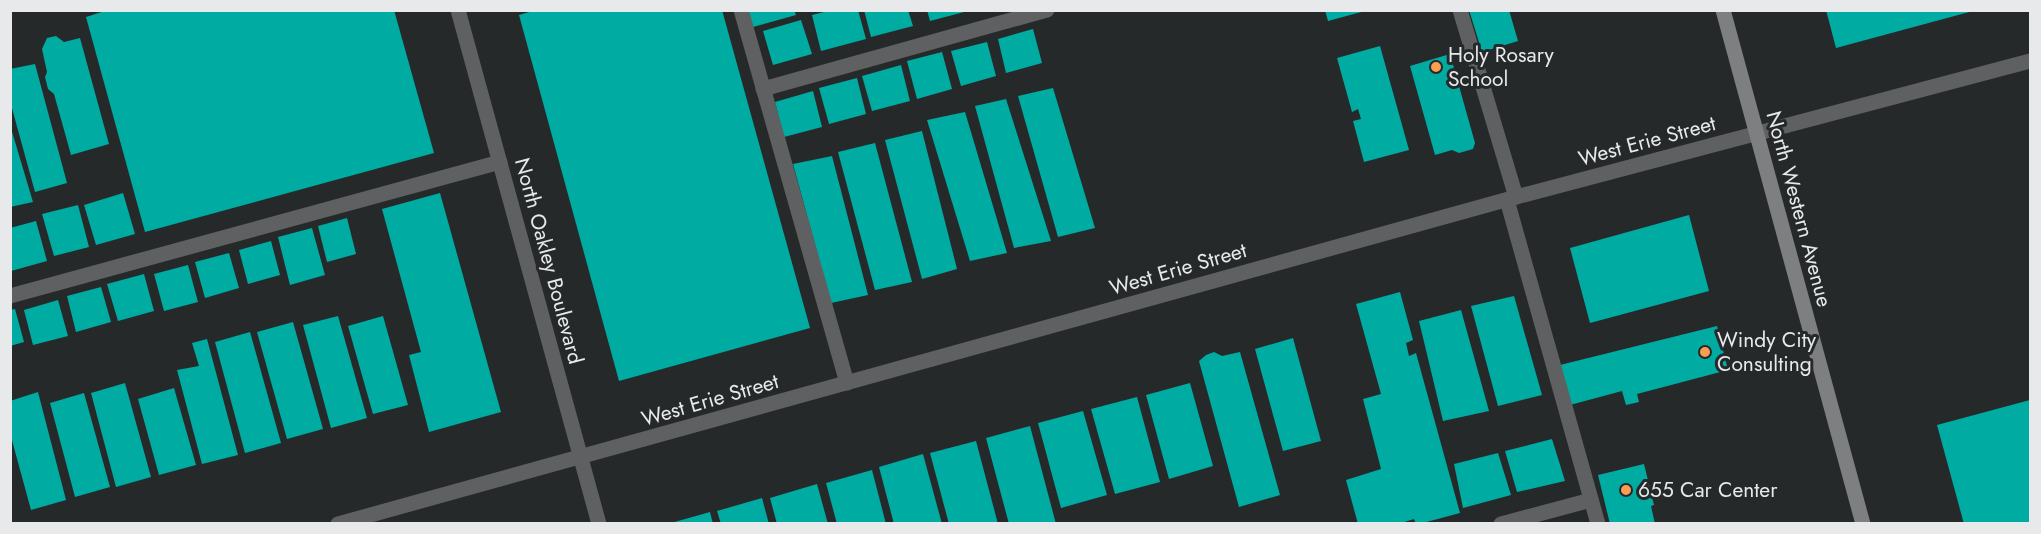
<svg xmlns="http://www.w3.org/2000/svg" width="2041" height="534" font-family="Jost,sans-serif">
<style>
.building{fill:#00aba1}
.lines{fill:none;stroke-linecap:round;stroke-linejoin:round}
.service{stroke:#5f6061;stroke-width:15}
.minor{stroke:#5f6061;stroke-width:15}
.secondary{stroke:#7e7f81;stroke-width:15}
.poi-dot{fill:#fb9e52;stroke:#26292a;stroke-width:2}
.labels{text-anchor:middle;stroke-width:6;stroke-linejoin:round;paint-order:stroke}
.poi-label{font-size:21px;fill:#e7e9ea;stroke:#26292a;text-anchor:start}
.street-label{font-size:21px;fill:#e7e9ea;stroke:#26292a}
</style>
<rect width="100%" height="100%" fill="#26292a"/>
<g class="building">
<path d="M 108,10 L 394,10 L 434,153 L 145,232 L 86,17 Z"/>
<path d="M 536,10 L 722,10 L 810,328 L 619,381 L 519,15 Z"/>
<path d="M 748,10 L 794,10 L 796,15 L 753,27 Z"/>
<path d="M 832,10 L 858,10 L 866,39 L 821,51 L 812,15 Z"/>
<path d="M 864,10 L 908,10 L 913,26 L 871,37 Z"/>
<path d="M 927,10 L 968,10 L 968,11 L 930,21 Z"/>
<path d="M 1325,10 L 1365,10 L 1365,11 L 1328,21 Z"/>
<path d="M 1469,10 L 1509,10 L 1518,41 L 1482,52 Z"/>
<path d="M 1826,10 L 1973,10 L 1973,11 L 1836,48 Z"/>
<path d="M 801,20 L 812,54 L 773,65 L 763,31 Z"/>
<path d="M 1033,29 L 1042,63 L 1006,73 L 998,39 Z"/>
<path d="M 56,36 L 64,42 L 80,38 L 109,144 L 71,155 L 54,94 L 48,89 L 45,77 L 47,72 L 42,49 L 47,38 Z"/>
<path d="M 987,42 L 996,76 L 961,86 L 951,51 Z"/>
<path d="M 1380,46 L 1409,150 L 1364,162 L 1353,121 L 1361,119 L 1358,109 L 1352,112 L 1337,58 Z"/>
<path d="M 942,52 L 952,89 L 917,99 L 907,61 Z"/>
<path d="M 1450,54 L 1475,143 L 1473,149 L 1459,153 L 1452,150 L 1435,155 L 1410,66 Z"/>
<path d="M 35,64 L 67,183 L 35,192 L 10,101 L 10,69 Z"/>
<path d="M 901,65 L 910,101 L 872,111 L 862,76 Z"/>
<path d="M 857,78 L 866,114 L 829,124 L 819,88 Z"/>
<path d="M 1053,88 L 1095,228 L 1058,237 L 1018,96 Z"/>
<path d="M 813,91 L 822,127 L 784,137 L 775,102 Z"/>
<path d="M 1006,99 L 1051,241 L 1014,248 L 975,106 Z"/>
<path d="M 965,112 L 1007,253 L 970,261 L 927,120 Z"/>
<path d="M 10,125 L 33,202 L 10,207 Z"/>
<path d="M 922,131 L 957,269 L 922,279 L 885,140 Z"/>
<path d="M 875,143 L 912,282 L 875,290 L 838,152 Z"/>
<path d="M 832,156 L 868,295 L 831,303 L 793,164 Z"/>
<path d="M 123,193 L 135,234 L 96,245 L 84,205 Z"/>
<path d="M 440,193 L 501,412 L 429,432 L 409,355 L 421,352 L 382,209 Z"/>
<path d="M 78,205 L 89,247 L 54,256 L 42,214 Z"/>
<path d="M 1689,215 L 1709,291 L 1590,323 L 1570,248 Z"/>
<path d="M 347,218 L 356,254 L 327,262 L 318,226 Z"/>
<path d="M 36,221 L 47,261 L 11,271 L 10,228 Z"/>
<path d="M 312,228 L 325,275 L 290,285 L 278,237 Z"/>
<path d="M 271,241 L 280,275 L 248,284 L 239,250 Z"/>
<path d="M 229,253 L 239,288 L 205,298 L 195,262 Z"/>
<path d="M 188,265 L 198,302 L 164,311 L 154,274 Z"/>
<path d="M 144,274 L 154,311 L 118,321 L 107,284 Z"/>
<path d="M 101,287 L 111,322 L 76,332 L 67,296 Z"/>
<path d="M 1400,292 L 1413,340 L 1406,343 L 1409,356 L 1416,353 L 1460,513 L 1419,524 L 1416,524 L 1414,519 L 1398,524 L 1358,524 L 1346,480 L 1381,469 L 1363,399 L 1381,394 L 1356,304 Z"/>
<path d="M 1514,296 L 1542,395 L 1498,406 L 1471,306 Z"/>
<path d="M 58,300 L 68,336 L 33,345 L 24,310 Z"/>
<path d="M 15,309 L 24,342 L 10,346 L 10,310 Z"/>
<path d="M 1461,310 L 1489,411 L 1443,421 L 1419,321 Z"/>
<path d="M 338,316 L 367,418 L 331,428 L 303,325 Z"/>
<path d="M 383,316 L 408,405 L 373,414 L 348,326 Z"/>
<path d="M 293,322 L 323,429 L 287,439 L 257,332 Z"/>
<path d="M 1717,326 L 1728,370 L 1637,394 L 1639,402 L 1626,405 L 1622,391 L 1570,405 L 1560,365 Z"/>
<path d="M 250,332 L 281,443 L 245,453 L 215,342 Z"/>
<path d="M 1293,338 L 1321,441 L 1283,451 L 1255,349 Z"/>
<path d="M 207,339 L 238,455 L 202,464 L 177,370 L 199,366 L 192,343 Z"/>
<path d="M 1214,352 L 1222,356 L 1240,352 L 1280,495 L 1239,507 L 1199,361 L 1206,355 Z"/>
<path d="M 125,383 L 151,477 L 116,487 L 91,393 Z"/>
<path d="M 1190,383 L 1213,466 L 1169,479 L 1146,395 Z"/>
<path d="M 174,388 L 196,465 L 159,475 L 138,399 Z"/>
<path d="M 38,392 L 66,500 L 31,510 L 10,433 L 10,401 Z"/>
<path d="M 84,393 L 110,487 L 75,497 L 50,403 Z"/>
<path d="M 1137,397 L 1160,482 L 1115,494 L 1091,409 Z"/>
<path d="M 2030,400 L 2030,524 L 1964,524 L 1937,425 Z"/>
<path d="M 1083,411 L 1107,495 L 1061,508 L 1038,423 Z"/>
<path d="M 1030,426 L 1056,524 L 1009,524 L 986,438 Z"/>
<path d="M 1552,439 L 1565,481 L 1517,492 L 1505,451 Z"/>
<path d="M 976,441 L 998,524 L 949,524 L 930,453 Z"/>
<path d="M 1498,453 L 1511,495 L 1463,508 L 1454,464 Z"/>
<path d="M 923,454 L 942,524 L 894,524 L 879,467 Z"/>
<path d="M 1644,464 L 1654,505 L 1651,506 L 1655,524 L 1610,524 L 1598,475 Z"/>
<path d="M 872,470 L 886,524 L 837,524 L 826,483 Z"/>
<path d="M 817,484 L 828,524 L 777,524 L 770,498 Z"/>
<path d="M 762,498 L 769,524 L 721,524 L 717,511 Z"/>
<path d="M 710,512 L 713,524 L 672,524 L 671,523 Z"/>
</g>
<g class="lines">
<g class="service">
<path d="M 741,10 L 847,383"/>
<path d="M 1460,10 L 1516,197"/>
<path d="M 763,89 L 1047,10"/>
<path d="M 1507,200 L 1598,524"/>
<path d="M 10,296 L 500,162"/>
<path d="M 1501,524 L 1591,500"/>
</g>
<g class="minor">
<path d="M 458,10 L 599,524"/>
<path d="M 338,524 L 1516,197 L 2030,61"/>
</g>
<path class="secondary" d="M 1723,10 L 1863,524"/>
</g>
<g class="poi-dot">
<circle cx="1436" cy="67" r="6"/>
<circle cx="1705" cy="352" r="6"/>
<circle cx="1626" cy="490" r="6"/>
</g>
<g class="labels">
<g class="poi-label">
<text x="1448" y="62">Holy Rosary<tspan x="1448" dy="24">School</tspan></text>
<text x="1717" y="347">Windy City<tspan x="1717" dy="24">Consulting</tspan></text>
<text x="1638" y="497">655 Car Center</text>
</g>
<g class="street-label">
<text transform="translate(1647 141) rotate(-15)" y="7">West Erie Street</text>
<text transform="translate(1799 209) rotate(75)" y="7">North Western Avenue</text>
<text transform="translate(549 261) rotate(75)" y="7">North Oakley Boulevard</text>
<text transform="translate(1178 269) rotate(-16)" y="7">West Erie Street</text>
<text transform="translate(710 400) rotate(-16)" y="7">West Erie Street</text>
</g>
</g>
<rect width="2041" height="534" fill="none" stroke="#e7e9ea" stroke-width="24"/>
</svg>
